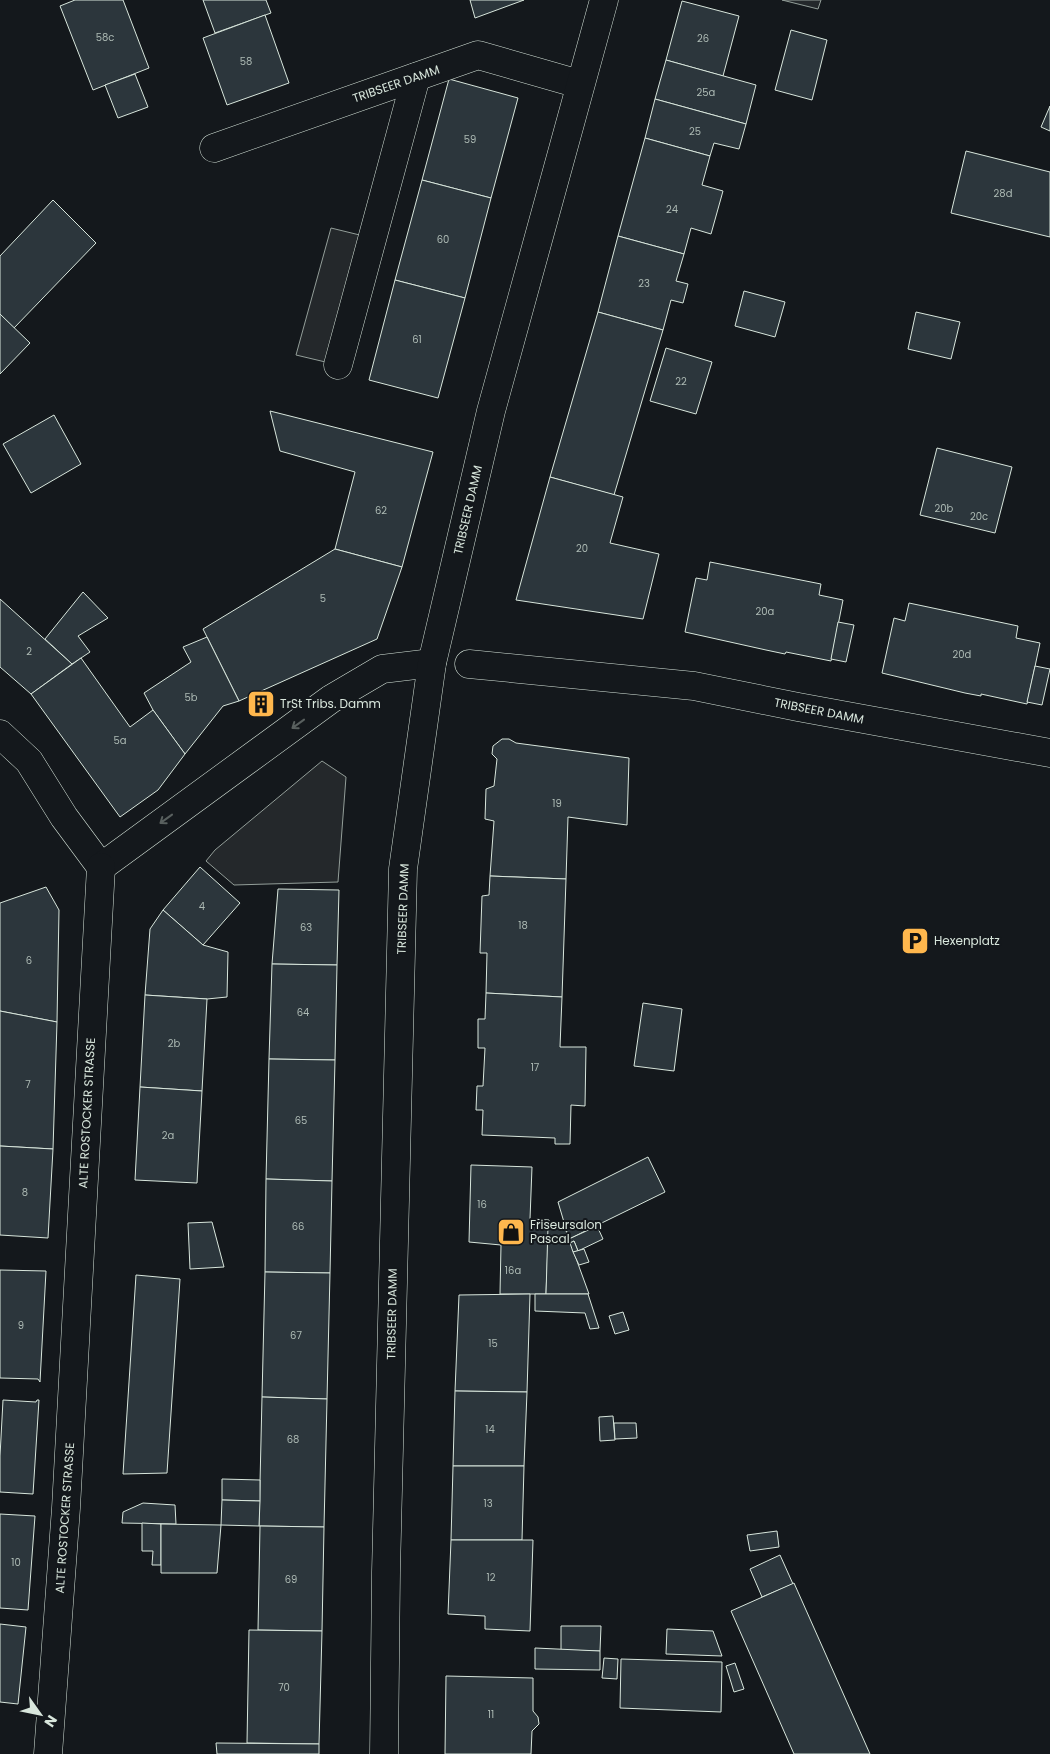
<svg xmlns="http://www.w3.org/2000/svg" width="1050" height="1754" font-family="Poppins,sans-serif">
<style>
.parking{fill:#24282b;stroke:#939e99}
.building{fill:#2c363c;stroke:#d8e6dc}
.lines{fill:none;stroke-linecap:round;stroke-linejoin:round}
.minor-casing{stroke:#d8e6dc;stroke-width:29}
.secondary-casing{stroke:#d8e6dc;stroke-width:29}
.minor{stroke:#14181c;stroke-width:28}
.secondary{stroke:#14181c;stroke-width:28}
.oneway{stroke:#59605f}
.labels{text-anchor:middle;stroke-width:4;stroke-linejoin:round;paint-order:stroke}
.number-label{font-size:10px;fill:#adbab4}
.street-label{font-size:12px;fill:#d8e6dc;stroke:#14181c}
.poi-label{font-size:12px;fill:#d8e6dc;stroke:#14181c;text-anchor:start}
</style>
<rect width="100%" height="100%" fill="#14181c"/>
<g class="parking">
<path d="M 782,0 L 821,0 L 818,9 Z"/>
<path d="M 331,228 L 372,238 L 338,365 L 296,355 Z"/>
<path d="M 322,761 L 346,777 L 338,882 L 234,885 L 206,861 L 215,850 Z"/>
</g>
<g class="building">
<path d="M 75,0 L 123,0 L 149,68 L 93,90 L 60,6 Z"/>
<path d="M 203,0 L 266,0 L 271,13 L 215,33 Z"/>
<path d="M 470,0 L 524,0 L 475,18 Z"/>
<path d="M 682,1 L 739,16 L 723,76 L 666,60 Z"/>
<path d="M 265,15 L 289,83 L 227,105 L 203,38 Z"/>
<path d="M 791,30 L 827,40 L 812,100 L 775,90 Z"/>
<path d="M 666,60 L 756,85 L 746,124 L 655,99 Z"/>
<path d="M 135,74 L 148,107 L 118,118 L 105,85 Z"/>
<path d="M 449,79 L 518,98 L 491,198 L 422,180 Z"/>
<path d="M 655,99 L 746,124 L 739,149 L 714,143 L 710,156 L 645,138 Z"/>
<path d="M 1050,106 L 1050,131 L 1041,127 Z"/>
<path d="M 645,138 L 710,156 L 702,185 L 723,191 L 711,234 L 691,228 L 684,254 L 618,236 Z"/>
<path d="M 966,151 L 1050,172 L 1050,237 L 951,213 Z"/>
<path d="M 422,180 L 491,198 L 465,298 L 395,280 Z"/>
<path d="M 53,200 L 96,243 L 14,328 L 0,314 L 0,256 Z"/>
<path d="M 618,236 L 684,254 L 676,281 L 688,284 L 683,303 L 671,300 L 663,330 L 598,312 Z"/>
<path d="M 395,280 L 465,298 L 438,398 L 369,380 Z"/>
<path d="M 744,291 L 785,302 L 775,337 L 735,326 Z"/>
<path d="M 598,312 L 663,330 L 614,495 L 550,477 Z"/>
<path d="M 916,312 L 960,322 L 951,359 L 908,349 Z"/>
<path d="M 0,314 L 30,343 L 0,374 Z"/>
<path d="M 666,348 L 712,362 L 696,414 L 650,401 Z"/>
<path d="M 270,411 L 433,452 L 402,567 L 335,549 L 355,472 L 280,451 Z"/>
<path d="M 54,415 L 81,464 L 31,493 L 3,444 Z"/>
<path d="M 937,448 L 1012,467 L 995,533 L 920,515 Z"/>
<path d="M 550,477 L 623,497 L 610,543 L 659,554 L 643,619 L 516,600 Z"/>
<path d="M 335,549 L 402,567 L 377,639 L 239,701 L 203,629 Z"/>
<path d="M 710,562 L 821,584 L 819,595 L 843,600 L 831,661 L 786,652 L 785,654 L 766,650 L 685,632 L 696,578 L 707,580 Z"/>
<path d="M 83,592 L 108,618 L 78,636 L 90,652 L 72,664 L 45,639 Z"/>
<path d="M 0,599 L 72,664 L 31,694 L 0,667 Z"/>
<path d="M 909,603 L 1018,626 L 1016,638 L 1040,643 L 1027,704 L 981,694 L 981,696 L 965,693 L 882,673 L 894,618 L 905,621 Z"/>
<path d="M 838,622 L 854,625 L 846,662 L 831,659 Z"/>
<path d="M 207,637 L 239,701 L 223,706 L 185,754 L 153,710 L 144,693 L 191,662 L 183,647 Z"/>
<path d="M 81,658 L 130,727 L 153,710 L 185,754 L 158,790 L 120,817 L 31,694 Z"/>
<path d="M 1035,666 L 1050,669 L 1042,705 L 1027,702 Z"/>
<path d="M 267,696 L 270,703 L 255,711 L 251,705 Z"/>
<path d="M 502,739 L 509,739 L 516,743 L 629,758 L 627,825 L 568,817 L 566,879 L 490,876 L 494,821 L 485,819 L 486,789 L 494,786 L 497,759 L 492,754 L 493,746 Z"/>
<path d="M 200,867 L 240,903 L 203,945 L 163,910 Z"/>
<path d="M 490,876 L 566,879 L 562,997 L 486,993 L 487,953 L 480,953 L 482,896 L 489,895 Z"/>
<path d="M 46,887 L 59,910 L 57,1022 L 0,1011 L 0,903 Z"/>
<path d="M 278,889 L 339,890 L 337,965 L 272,964 Z"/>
<path d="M 163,910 L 203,945 L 228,952 L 227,997 L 207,999 L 145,995 L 150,929 Z"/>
<path d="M 272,964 L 337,965 L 335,1060 L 269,1059 Z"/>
<path d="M 486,993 L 562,997 L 560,1047 L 586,1047 L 585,1106 L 571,1105 L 570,1144 L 555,1144 L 555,1138 L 482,1135 L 483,1110 L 476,1110 L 477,1086 L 483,1086 L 485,1048 L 478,1048 L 478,1019 L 485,1019 Z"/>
<path d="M 145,995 L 207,999 L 202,1091 L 140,1087 Z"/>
<path d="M 643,1003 L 682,1009 L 674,1071 L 634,1066 Z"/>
<path d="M 0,1011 L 57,1022 L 53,1149 L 0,1146 Z"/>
<path d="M 269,1059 L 335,1060 L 332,1181 L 266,1179 Z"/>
<path d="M 140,1087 L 202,1091 L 197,1183 L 135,1180 Z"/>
<path d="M 0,1146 L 53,1149 L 48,1238 L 0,1235 Z"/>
<path d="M 648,1157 L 665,1192 L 569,1239 L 558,1202 Z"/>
<path d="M 471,1165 L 532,1167 L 530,1219 L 549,1220 L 546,1294 L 500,1294 L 501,1245 L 469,1242 Z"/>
<path d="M 266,1179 L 332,1181 L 330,1273 L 265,1272 Z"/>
<path d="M 212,1222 L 224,1267 L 190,1269 L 188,1223 Z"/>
<path d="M 548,1226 L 565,1228 L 589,1294 L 546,1294 Z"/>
<path d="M 597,1226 L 603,1239 L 578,1251 L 574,1241 L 570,1243 L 569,1239 Z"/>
<path d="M 574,1241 L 578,1251 L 573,1252 L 570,1243 Z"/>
<path d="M 584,1249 L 589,1262 L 579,1265 L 573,1252 Z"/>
<path d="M 0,1270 L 46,1271 L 40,1382 L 38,1379 L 0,1378 Z"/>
<path d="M 265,1272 L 330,1273 L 327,1399 L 262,1397 Z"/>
<path d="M 136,1275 L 180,1279 L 167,1473 L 123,1474 Z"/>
<path d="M 530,1294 L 527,1392 L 455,1391 L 459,1295 Z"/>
<path d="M 535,1294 L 588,1294 L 599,1328 L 590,1329 L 585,1313 L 535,1311 Z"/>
<path d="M 623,1312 L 629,1330 L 615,1334 L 609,1316 Z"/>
<path d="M 455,1391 L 527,1392 L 524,1466 L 453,1466 Z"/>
<path d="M 262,1397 L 327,1399 L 324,1527 L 259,1526 Z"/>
<path d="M 3,1400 L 36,1402 L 37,1400 L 39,1400 L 33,1494 L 0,1492 L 0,1456 Z"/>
<path d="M 613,1416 L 615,1440 L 600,1441 L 599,1417 Z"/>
<path d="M 614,1423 L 636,1423 L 637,1438 L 615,1439 Z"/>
<path d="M 453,1466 L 524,1466 L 522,1540 L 451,1540 Z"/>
<path d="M 222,1479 L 260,1480 L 260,1501 L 222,1500 Z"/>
<path d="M 222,1500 L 260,1501 L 259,1526 L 221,1525 Z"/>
<path d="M 143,1503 L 175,1505 L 176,1524 L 122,1523 L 123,1512 Z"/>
<path d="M 0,1514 L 35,1516 L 28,1610 L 0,1608 Z"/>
<path d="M 142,1523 L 161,1524 L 161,1565 L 152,1565 L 153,1551 L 142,1551 Z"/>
<path d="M 161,1524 L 221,1525 L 217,1573 L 161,1573 Z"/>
<path d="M 260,1526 L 324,1527 L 322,1631 L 258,1630 Z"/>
<path d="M 777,1531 L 779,1547 L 750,1551 L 747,1535 Z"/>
<path d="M 451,1540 L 533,1540 L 530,1631 L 485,1629 L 485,1616 L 448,1614 Z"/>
<path d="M 780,1555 L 793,1584 L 762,1597 L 750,1569 Z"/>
<path d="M 794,1583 L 870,1754 L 794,1754 L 731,1611 Z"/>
<path d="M 0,1624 L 26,1627 L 18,1704 L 0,1702 Z"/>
<path d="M 561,1626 L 601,1626 L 600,1651 L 561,1650 Z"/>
<path d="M 667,1629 L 713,1631 L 722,1656 L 666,1654 Z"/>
<path d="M 249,1630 L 322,1631 L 319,1744 L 247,1743 Z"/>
<path d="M 535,1648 L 600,1651 L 600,1670 L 535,1669 Z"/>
<path d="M 604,1658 L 618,1659 L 617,1679 L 602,1678 Z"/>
<path d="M 621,1659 L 722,1662 L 721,1712 L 620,1708 Z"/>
<path d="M 735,1663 L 744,1689 L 734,1692 L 726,1666 Z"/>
<path d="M 446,1676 L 533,1678 L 533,1711 L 538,1717 L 539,1724 L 532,1731 L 531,1754 L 445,1754 Z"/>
<path d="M 216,1743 L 319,1744 L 319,1754 L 217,1754 Z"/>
</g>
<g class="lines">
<g class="minor-casing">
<g id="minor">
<path d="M 214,148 L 478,55 L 579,84"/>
<path d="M 338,365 L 416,77"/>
<path d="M 469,664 L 694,686 L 798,707 L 1050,753"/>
<path d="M 0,734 L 29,761 L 64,817 L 101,867"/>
<path d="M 101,867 L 331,699 L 382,669 L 432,663"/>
<path d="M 48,1754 L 66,1508 L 101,867"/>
</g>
</g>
<g class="secondary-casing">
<path id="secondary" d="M 384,1754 L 386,1572 L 403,869 L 432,663 L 491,411 L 604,0"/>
</g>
<use href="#minor" class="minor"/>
<use href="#secondary" class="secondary"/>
</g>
<defs><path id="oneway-shaft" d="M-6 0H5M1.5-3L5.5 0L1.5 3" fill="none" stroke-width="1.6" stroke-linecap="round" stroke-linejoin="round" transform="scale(1.25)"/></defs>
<g class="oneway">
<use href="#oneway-shaft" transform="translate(298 724) rotate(144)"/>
<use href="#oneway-shaft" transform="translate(166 819) rotate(144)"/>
</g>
<defs>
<g id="building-square" transform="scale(1.4375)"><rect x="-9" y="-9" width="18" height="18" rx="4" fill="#ffb74d" stroke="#14181c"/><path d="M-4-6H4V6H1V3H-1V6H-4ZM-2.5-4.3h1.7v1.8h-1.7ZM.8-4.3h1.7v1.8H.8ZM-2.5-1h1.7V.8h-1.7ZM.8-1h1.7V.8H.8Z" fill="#111"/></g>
<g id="parking-square" transform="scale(1.4375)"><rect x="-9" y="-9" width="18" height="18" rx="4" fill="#ffb74d" stroke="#14181c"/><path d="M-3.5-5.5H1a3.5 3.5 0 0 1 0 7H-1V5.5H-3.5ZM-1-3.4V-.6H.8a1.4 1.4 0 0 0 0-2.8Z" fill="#111"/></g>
<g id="shop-square" transform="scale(1.4375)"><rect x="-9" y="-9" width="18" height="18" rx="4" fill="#ffb74d" stroke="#14181c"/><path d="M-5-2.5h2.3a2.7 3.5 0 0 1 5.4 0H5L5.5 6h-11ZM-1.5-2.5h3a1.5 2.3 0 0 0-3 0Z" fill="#111"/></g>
</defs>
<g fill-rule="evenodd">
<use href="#building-square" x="261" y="704"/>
<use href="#parking-square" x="915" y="941"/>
<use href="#shop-square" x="511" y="1232"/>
</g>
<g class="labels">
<g class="number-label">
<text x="105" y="41">58c</text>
<text x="703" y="42">26</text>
<text x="246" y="65">58</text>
<text x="706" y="96">25a</text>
<text x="695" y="135">25</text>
<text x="470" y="143">59</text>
<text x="1003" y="197">28d</text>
<text x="672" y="213">24</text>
<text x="443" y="243">60</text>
<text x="644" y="287">23</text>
<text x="417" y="343">61</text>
<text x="681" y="385">22</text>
<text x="944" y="512">20b</text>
<text x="381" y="514">62</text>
<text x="979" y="520">20c</text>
<text x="582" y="552">20</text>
<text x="323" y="602">5</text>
<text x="765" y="615">20a</text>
<text x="29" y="655">2</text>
<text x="962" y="658">20d</text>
<text x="191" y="701">5b</text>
<text x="120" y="744">5a</text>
<text x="557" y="807">19</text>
<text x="202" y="910">4</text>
<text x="523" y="929">18</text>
<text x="306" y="931">63</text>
<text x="29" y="964">6</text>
<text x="303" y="1016">64</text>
<text x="174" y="1047">2b</text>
<text x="535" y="1071">17</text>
<text x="28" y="1088">7</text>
<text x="301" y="1124">65</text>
<text x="168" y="1139">2a</text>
<text x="25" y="1196">8</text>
<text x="482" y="1208">16</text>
<text x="298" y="1230">66</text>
<text x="513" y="1274">16a</text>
<text x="21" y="1329">9</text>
<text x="296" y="1339">67</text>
<text x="493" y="1347">15</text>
<text x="490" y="1433">14</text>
<text x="293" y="1443">68</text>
<text x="488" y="1507">13</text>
<text x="16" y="1566">10</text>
<text x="491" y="1581">12</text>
<text x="291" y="1583">69</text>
<text x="284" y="1691">70</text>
<text x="491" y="1718">11</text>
</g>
<g class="street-label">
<text transform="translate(396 84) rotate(-19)" y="4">TRIBSEER DAMM</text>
<text transform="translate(468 510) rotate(-77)" y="4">TRIBSEER DAMM</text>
<text transform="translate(819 711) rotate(11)" y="4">TRIBSEER DAMM</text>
<text transform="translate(403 909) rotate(-88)" y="4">TRIBSEER DAMM</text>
<text transform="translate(87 1113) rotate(-87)" y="4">ALTE ROSTOCKER STRASSE</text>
<text transform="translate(392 1314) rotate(-89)" y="4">TRIBSEER DAMM</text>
<text transform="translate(65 1518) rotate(-86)" y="4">ALTE ROSTOCKER STRASSE</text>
</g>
<g class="poi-label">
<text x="280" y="708">TrSt Tribs. Damm</text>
<text x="934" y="945">Hexenplatz</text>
<text x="530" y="1229">Friseursalon<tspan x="530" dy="14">Pascal</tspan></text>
</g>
</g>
<g transform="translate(40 1714) rotate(123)" stroke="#14181c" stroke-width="4" paint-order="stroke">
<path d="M0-4L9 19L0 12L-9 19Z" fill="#d8e6dc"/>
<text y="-8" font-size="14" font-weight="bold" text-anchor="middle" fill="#d8e6dc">N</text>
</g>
</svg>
